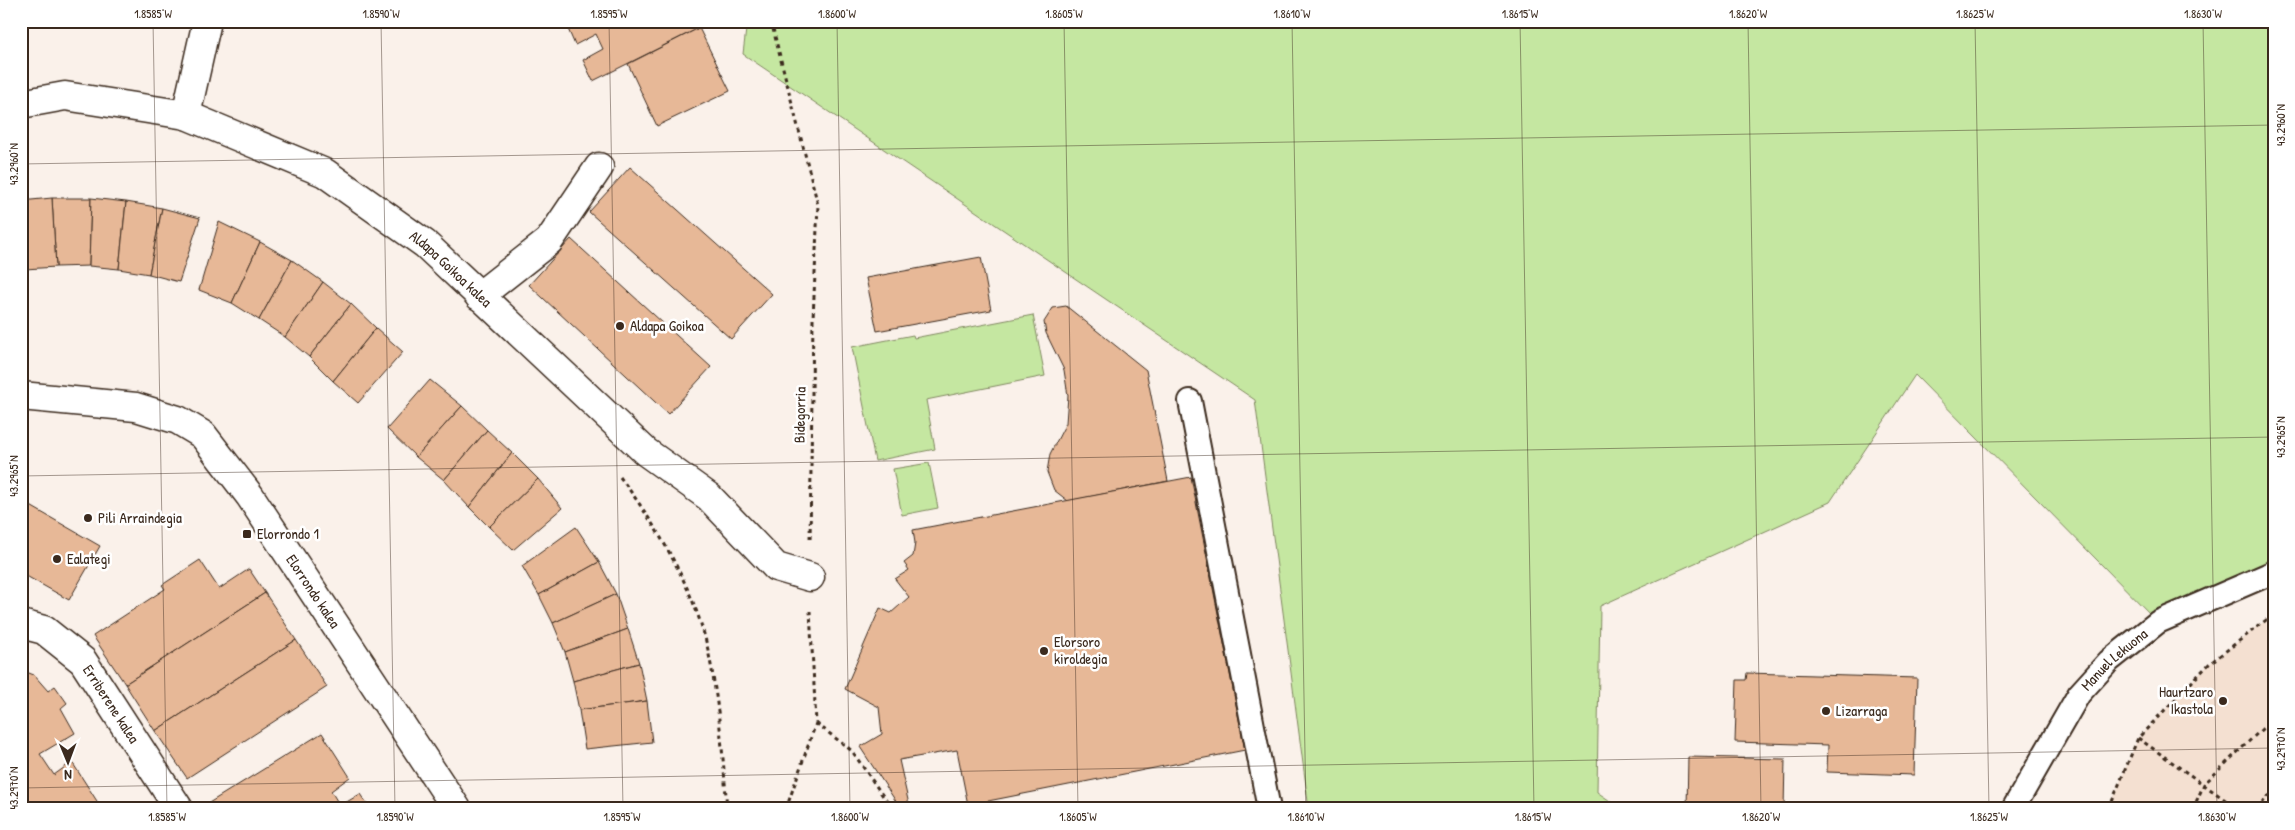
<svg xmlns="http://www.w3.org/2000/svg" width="2295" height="830" font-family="'Patrick Hand',sans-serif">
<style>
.built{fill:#f4e0d1}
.green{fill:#c5e7a1;stroke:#808860}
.building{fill:#e7b897;stroke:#3b2a1e}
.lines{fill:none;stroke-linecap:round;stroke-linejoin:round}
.service-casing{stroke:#3b2a1e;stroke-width:26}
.minor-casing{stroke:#3b2a1e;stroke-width:31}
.path{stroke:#3b2a1e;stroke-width:3;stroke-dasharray:4 4;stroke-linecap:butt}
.service{stroke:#fff;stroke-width:22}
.minor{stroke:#fff;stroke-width:28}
.ticks{fill:none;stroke:#3b2a1e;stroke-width:1;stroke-opacity:0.45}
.poi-dot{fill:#3b2a1e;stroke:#fff;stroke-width:2}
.labels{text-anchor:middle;stroke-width:5;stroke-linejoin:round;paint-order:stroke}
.street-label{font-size:15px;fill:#3b2a1e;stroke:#fff}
.poi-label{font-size:15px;fill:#3b2a1e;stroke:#fff;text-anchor:start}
.neatline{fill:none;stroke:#3b2a1e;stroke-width:2}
.ticks-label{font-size:12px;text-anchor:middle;fill:#3b2a1e}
</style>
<rect width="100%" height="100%" fill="#faf1ea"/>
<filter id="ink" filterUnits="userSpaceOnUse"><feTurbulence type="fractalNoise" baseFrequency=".02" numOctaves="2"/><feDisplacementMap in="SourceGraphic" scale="10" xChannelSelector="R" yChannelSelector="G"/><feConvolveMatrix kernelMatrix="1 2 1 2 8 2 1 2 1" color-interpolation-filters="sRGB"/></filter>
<g filter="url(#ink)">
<path class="built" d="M 2274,614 L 2274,809 L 2109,809 L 2138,738 L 2209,664 Z"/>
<g class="green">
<path d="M 747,21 L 2274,21 L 2274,573 L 2158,622 L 1915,375 L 1830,502 L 1600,606 L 1597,792 L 1622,809 L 1309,809 L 1255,400 L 743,54 Z"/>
<path d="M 1033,315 L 1045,376 L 926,400 L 935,449 L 875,461 L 852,347 L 913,335 L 914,338 Z"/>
<path d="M 929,463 L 938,508 L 902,515 L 893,469 Z"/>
</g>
<g class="building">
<path d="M 583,21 L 695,21 L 699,28 L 593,81 L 583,60 L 603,49 L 596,34 L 575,45 L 568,29 Z"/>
<path d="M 699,28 L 730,91 L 657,126 L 628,64 Z"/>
<path d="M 630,167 L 772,294 L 731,339 L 589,212 Z"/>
<path d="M 52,198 L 91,198 L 89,266 L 56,267 Z"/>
<path d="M 52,198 L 56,267 L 25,269 L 21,245 L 21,201 Z"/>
<path d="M 91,198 L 126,202 L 119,269 L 89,266 Z"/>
<path d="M 126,202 L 162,208 L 149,274 L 119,269 Z"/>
<path d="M 162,208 L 200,218 L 179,282 L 149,274 Z"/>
<path d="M 219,222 L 260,242 L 232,303 L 199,290 Z"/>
<path d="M 571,239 L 711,367 L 668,414 L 529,285 Z"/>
<path d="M 260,242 L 292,260 L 259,320 L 232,303 Z"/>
<path d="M 981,257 L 991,310 L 877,331 L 866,278 Z"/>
<path d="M 292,260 L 323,282 L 285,337 L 259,320 Z"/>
<path d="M 323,282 L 351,304 L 309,357 L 285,337 Z"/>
<path d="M 351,304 L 376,328 L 333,381 L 309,357 Z"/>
<path d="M 1066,306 L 1146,370 L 1168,481 L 1068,501 L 1054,490 L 1047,472 L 1050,454 L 1066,423 L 1068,396 L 1064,370 L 1046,333 L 1044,322 L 1053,308 Z"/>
<path d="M 376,328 L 403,352 L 358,403 L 333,381 Z"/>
<path d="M 430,380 L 462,406 L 416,457 L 387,429 Z"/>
<path d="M 462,406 L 487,430 L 444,480 L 416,457 Z"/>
<path d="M 487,430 L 512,453 L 469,507 L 444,480 Z"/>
<path d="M 512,453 L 538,479 L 489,527 L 469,507 Z"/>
<path d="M 1191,477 L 1245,750 L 968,805 L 957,750 L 899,760 L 910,809 L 901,809 L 860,747 L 882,734 L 879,707 L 845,689 L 880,608 L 891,613 L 909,597 L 895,579 L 909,570 L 904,563 L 913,556 L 915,543 L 913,530 Z"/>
<path d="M 538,479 L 562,508 L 513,550 L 489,527 Z"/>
<path d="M 27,504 L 100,546 L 69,600 L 21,573 L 21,514 Z"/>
<path d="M 576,527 L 599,562 L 539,595 L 522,566 Z"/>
<path d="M 200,560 L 219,589 L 249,569 L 265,593 L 125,684 L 93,636 L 165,589 L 162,585 Z"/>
<path d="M 599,562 L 616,594 L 553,623 L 539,595 Z"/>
<path d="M 265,593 L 296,640 L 155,731 L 125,684 Z"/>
<path d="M 616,594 L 628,629 L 565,652 L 553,623 Z"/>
<path d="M 628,629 L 639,663 L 573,681 L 565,652 Z"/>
<path d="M 296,640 L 327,687 L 187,778 L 155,731 Z"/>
<path d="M 639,663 L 647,701 L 579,710 L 573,681 Z"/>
<path d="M 21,670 L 34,675 L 48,691 L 55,686 L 67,703 L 61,708 L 75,733 L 40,754 L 54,775 L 72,762 L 102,809 L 21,809 Z"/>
<path d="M 1747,673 L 1917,678 L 1914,775 L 1827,772 L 1828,745 L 1735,742 L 1737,680 L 1746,680 Z"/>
<path d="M 647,701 L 652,742 L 585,749 L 579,710 Z"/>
<path d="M 322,733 L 350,777 L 331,791 L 340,806 L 360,794 L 370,809 L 205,809 L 204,806 Z"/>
<path d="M 1688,757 L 1785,759 L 1784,809 L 1687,809 Z"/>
</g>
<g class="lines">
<g class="service-casing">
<g id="service">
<path d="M 1190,401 L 1269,809"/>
<path id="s1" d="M 2013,809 L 2079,694 L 2109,661 L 2158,622 L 2274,572"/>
</g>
</g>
<g class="minor-casing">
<g id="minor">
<path id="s2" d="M 21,104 L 65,96 L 186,115 L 325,173 L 425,244 L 646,452 L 709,497 L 776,567 L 810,577"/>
<path d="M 186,115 L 207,21"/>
<path d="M 479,296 L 549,241 L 599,167"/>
<path id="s3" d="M 21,396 L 136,407 L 178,420 L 203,435 L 250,496 L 457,809"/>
<path id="s4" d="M 21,624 L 44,630 L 83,661 L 179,809"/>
</g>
</g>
<g class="path">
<path d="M 771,21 L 818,205 L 813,319 L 810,542"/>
<path d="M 620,477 C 657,526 695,590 708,650 C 719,702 723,756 727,809"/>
<path d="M 816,723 L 852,751 L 892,809"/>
<path d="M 2138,738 L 2238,809"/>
<path d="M 786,809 L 816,723 L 810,611"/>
<path d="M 2109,809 L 2138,738 L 2209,664 L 2274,614"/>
<path d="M 2193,809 L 2204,784 L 2262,729 L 2274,720"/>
<path d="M 2256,809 L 2274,791"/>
</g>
<use href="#service" class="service"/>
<use href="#minor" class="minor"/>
</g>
</g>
<path class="ticks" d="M 153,21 L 167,809M 381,21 L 395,809M 609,21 L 623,809M 837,21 L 850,809M 1064,21 L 1078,809M 1292,21 L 1306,809M 1520,21 L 1534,809M 1748,21 L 1761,809M 1975,21 L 1989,809M 2203,21 L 2217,809M 21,164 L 2274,125M 21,476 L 2274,437M 21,788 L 2274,748"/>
<g class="poi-dot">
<circle cx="620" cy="326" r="5"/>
<circle cx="88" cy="518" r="5"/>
<rect x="242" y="529" width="10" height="10" rx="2.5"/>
<circle cx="57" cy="559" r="5"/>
<circle cx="1044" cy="651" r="5"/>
<circle cx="2223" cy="701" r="5"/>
<circle cx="1826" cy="711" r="5"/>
</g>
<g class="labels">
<g class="street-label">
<text dy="5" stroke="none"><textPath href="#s2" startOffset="476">Aldapa Goikoa kalea</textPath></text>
<text transform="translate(800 415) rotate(-89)" y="5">Bidegorria</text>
<text dy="5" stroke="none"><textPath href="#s3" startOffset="380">Elorrondo kalea</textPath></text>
<text dy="5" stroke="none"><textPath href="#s1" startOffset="182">Manuel Lekuona</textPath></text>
<text dy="5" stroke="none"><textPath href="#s4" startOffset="125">Erriberene kalea</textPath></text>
</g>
<g class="poi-label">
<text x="630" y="331">Aldapa Goikoa</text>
<text x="98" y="523">Pili Arraindegia</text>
<text x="257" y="539">Elorrondo 1</text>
<text x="67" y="564">Ealategi</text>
<text x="1054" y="647">Elorsoro<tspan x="1054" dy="17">kiroldegia</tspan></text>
<text x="2213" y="697" text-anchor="end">Haurtzaro<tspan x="2213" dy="17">Ikastola</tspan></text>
<text x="1836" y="716">Lizarraga</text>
</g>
</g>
<rect width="2295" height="830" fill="none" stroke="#fff" stroke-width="55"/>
<g transform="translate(68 762) rotate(179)" stroke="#ffffff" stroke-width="4" paint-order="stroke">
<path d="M0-4L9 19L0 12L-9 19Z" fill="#3b2a1e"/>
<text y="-8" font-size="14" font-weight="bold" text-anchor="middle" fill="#3b2a1e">N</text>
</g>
<rect x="28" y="28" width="2240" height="774" class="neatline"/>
<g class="ticks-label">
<text x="153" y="18">1.8585°W</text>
<text x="381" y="18">1.8590°W</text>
<text x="609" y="18">1.8595°W</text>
<text x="837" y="18">1.8600°W</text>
<text x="1064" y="18">1.8605°W</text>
<text x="1292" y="18">1.8610°W</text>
<text x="1520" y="18">1.8615°W</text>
<text x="1748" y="18">1.8620°W</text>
<text x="1975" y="18">1.8625°W</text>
<text x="2203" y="18">1.8630°W</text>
<text transform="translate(2281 125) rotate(-90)" y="4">43.2960°N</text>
<text transform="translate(14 164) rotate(-90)" y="4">43.2960°N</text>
<text transform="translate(2281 437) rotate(-90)" y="4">43.2965°N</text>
<text transform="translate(14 476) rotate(-90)" y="4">43.2965°N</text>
<text transform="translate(2281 749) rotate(-90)" y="4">43.2970°N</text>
<text transform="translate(14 788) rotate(-90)" y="4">43.2970°N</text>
<text x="167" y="821">1.8585°W</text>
<text x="395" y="821">1.8590°W</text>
<text x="622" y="821">1.8595°W</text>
<text x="850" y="821">1.8600°W</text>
<text x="1078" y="821">1.8605°W</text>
<text x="1306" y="821">1.8610°W</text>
<text x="1533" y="821">1.8615°W</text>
<text x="1761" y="821">1.8620°W</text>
<text x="1989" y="821">1.8625°W</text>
<text x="2217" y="821">1.8630°W</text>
</g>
</svg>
